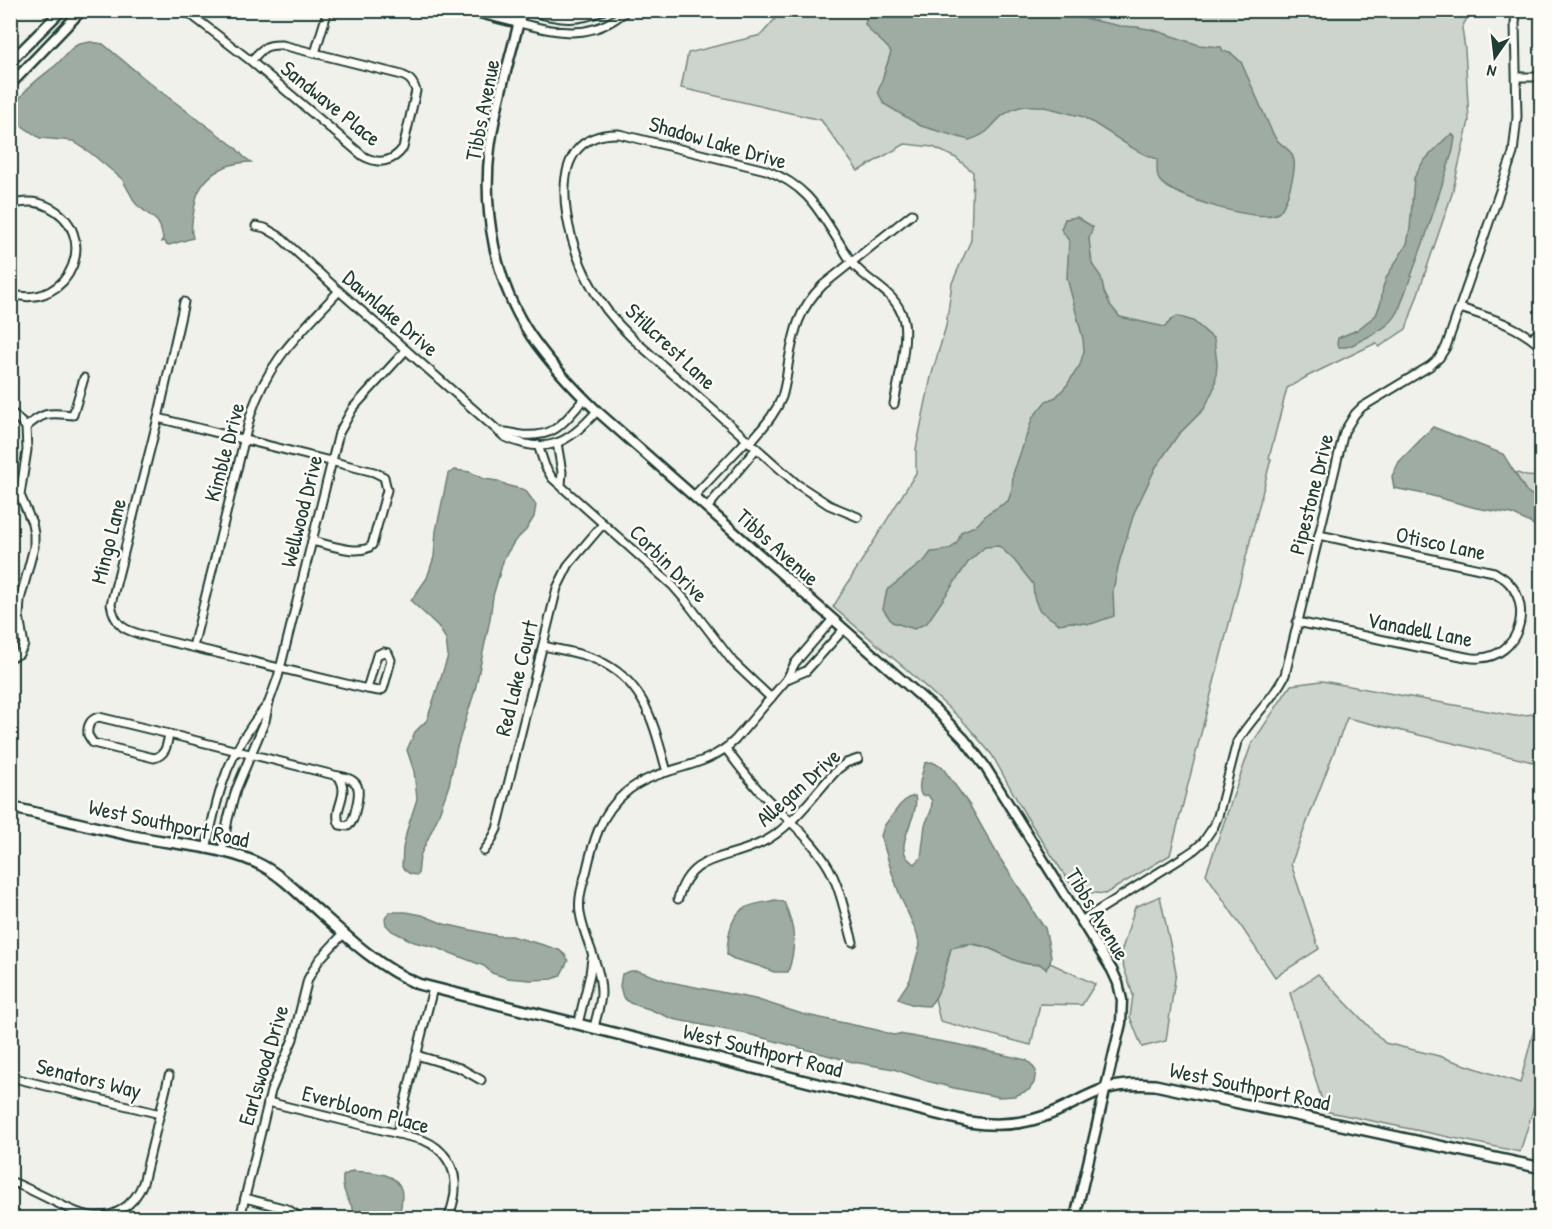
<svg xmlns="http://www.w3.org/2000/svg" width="1552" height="1229" font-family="'Patrick Hand',sans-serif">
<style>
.green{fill:#cdd3cd;stroke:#768880;stroke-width:1.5}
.water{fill:#9faca4;stroke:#6c8077;stroke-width:1.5}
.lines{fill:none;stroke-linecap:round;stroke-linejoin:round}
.minor-casing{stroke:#1f3d34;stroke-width:11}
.tertiary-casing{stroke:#1f3d34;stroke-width:13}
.secondary-casing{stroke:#1f3d34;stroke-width:14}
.minor{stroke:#fdfcf7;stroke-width:7}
.tertiary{stroke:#fdfcf7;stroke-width:8}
.secondary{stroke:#fdfcf7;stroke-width:9}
.labels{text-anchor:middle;stroke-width:5;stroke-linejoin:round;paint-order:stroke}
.street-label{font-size:22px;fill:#1f3d34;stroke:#fdfcf7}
</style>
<rect width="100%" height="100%" fill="#f0f1eb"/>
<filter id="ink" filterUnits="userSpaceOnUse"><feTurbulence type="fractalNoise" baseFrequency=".0167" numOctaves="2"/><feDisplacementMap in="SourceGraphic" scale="12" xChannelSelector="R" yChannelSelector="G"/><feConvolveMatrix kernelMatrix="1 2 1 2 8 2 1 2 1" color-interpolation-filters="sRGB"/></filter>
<g filter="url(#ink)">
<g class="green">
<path d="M 782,11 L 1468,11 L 1467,18 L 1462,28 L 1465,49 L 1469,121 L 1452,194 L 1406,329 L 1379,347 L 1376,343 L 1310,375 L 1287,388 L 1269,458 L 1271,459 L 1170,855 L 1105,894 L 1075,891 L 1026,816 L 992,755 L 981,742 L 963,721 L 906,669 L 833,607 L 916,473 L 916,449 L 931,377 L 946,326 L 952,283 L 971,240 L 973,172 L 956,158 L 933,147 L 905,144 L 858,171 L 821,120 L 681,88 L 688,53 L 761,35 Z"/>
<path d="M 1514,472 L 1526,476 L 1541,477 L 1541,502 L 1526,491 Z"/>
<path d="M 1322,681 L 1515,716 L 1533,714 L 1541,715 L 1541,764 L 1347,718 L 1291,864 L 1319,949 L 1275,977 L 1206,874 L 1251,745 L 1291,685 Z"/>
<path d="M 1160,896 L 1176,972 L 1166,1041 L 1142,1047 L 1130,1017 L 1133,995 L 1120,956 L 1135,907 Z"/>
<path d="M 972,944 C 979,946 988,947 995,951 C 1010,957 1023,967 1040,964 L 1046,969 L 1050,963 L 1095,984 L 1082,1005 L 1040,1004 L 1031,1045 L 940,1021 L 935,999 L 947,965 L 951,948 Z"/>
<path d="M 1318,974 L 1385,1043 L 1439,1056 L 1520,1083 L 1541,1002 L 1541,1084 L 1520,1152 L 1325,1111 L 1290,993 Z"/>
</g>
<g class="water">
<path d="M 876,10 L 1016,10 L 1041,16 L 1069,15 L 1120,26 L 1137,27 L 1154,30 L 1199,45 L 1221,47 L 1223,51 L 1232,54 L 1241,62 L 1272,132 C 1274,135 1275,138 1277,140 C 1284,148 1292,149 1294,161 C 1296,170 1286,208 1278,213 C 1260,224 1173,197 1160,181 C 1155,175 1158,166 1157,159 C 1131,151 1109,131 1085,118 C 1080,115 1074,115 1068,113 C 1050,108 1032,102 1014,109 C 1002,113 995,124 986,132 C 981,136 975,138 969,140 L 921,126 L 884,104 L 878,92 L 891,52 C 884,41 871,35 865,24 L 869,12 Z"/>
<path d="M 91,42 L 103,44 L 156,88 L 235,147 L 244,157 L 251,162 C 230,162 209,171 199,191 C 196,196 195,204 194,210 C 192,219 190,230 193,238 L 169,245 L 166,244 L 165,241 L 161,242 L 163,238 L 160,226 L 157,221 L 136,204 L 122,179 L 92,154 L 73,141 L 40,138 L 12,119 C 13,95 39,79 56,65 C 63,59 68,50 77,45 C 81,43 86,43 91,42 Z"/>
<path d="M 1452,134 L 1455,137 L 1453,150 L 1426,235 L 1398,312 C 1389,329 1368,336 1352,345 L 1346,347 L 1339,347 L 1337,345 L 1338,338 L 1357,330 L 1376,315 L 1381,302 L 1383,287 L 1387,276 L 1407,244 L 1410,229 L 1414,178 L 1423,162 L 1446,138 Z"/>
<path d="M 1077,217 L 1093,227 L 1089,239 L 1092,264 L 1101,277 L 1104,292 L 1111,306 L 1120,317 L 1165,327 L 1171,320 L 1177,316 L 1193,321 L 1214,339 L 1217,364 L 1215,386 L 1204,409 L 1178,435 L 1156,467 L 1134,513 L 1119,563 L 1113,590 L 1114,616 L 1091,624 L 1071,622 L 1059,624 L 1039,610 L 1034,597 L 1033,584 L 1014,560 L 999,546 L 985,547 L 969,561 L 927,623 L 914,629 L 892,622 L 883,609 L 887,590 L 925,560 L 931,552 C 947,551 957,550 961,532 L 977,525 L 988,513 L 1008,501 L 1012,490 L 1013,474 L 1033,417 L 1046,401 L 1056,397 L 1067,385 L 1080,365 L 1084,351 L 1083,339 L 1067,278 L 1069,241 L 1061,229 L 1065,219 Z"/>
<path d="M 1433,427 L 1503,454 L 1526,491 L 1541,502 L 1541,531 L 1534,525 L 1512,514 L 1476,508 L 1429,495 L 1394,488 L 1392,476 L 1399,462 Z"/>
<path d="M 455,470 L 470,472 L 484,479 L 498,481 L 509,486 L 525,490 L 536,505 L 534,517 L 526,530 L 514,542 L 504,558 L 493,596 L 490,619 L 475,690 L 457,747 L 449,785 L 437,819 L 420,856 L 418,875 C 411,875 407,873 402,867 L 403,848 L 407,830 L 417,799 L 414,771 L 407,750 L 415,732 L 427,720 L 448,656 L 446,639 L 438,626 L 411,601 L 427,578 L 434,557 L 436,531 L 448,474 Z"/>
<path d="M 932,762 L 942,767 L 970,806 L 999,857 L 1029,903 L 1036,916 L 1045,928 L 1051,956 L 1050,963 L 1046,969 L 1040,964 C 1013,968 992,941 965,944 C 960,944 955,947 951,948 C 945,968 943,991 929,1006 C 918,1006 907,1005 898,998 L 910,980 L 920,945 L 916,931 L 901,898 L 892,873 L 881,836 L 884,826 L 900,805 L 908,798 L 915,796 C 921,818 887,850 915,864 L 921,858 L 925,825 L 931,811 L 932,801 L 928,795 L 922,796 C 916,787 923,773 925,763 Z"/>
<path d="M 775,900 L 784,902 C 795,927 797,946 788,972 L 774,972 L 759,966 L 734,959 L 727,955 C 727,946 728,939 730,930 C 737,903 751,906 775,900 Z"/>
<path d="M 389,912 L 406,912 L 422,915 L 444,924 L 498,936 L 511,936 L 540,944 L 559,950 L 565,955 L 568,961 L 560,976 L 553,979 L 530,980 L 507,978 L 492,973 L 484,966 L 435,947 L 414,942 L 392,931 L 386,925 L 385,919 Z"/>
<path d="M 631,971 L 639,971 L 670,982 L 755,999 L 802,1014 L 877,1030 L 893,1035 L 899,1034 L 961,1045 L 1026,1060 L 1031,1064 L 1036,1071 L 1034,1083 L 1029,1090 L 1015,1096 L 999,1097 L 954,1088 L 927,1081 L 894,1069 L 853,1062 L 752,1035 L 673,1019 L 649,1009 L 630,1003 L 623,997 L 620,986 L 622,974 Z"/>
<path d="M 352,1171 C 367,1173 395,1170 401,1189 C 404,1197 400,1210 399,1218 L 359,1218 C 351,1205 341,1192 343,1176 Z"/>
</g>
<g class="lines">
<g class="minor-casing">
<g id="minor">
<path d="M 185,10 L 251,61 L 363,156 C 379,165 393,162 403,148 L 416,91 C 413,81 409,77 398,74 L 282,45 C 265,44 262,49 251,61"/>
<path d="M 524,10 C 554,18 575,24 604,10"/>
<path d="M 519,23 C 560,33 592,41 627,10"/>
<path d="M 315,53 L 328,10"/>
<path d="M 1517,77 L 1542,77"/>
<path d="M 10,205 C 23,201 35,200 47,206 C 102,231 72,312 10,294"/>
<path d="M 256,226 L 265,228 L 279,236 L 339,291 L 505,437 C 547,456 569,443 597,411"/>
<path d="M 184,302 L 158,418 L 111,604 C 115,629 128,631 150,637 L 367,689 L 379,691 L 383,689 L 384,686 L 391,660 L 388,653 L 383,652 L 377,655 L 367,689"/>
<path d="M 1460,308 C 1490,318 1519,325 1542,348"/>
<path d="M 1532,338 L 1542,329"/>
<path d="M 10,411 L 26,427 L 27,450 L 20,495 L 32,523 L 34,534 L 34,547 L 20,600 L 19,616 L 24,645 L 19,654 L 10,658"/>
<path d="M 158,418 L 374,472 L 384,477 L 387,490 L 372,545 C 361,557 327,544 312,541"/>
<path d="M 26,427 C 45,411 49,413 73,415 L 84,378"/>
<path d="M 499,432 C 508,431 514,434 522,435 C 556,438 564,422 584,399"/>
<path d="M 557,443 L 562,472 L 561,485"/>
<path d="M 750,443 C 762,428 775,415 782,397 C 785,386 787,376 788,365 C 794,332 798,309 823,285 L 912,214"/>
<path d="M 538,445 L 545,466 L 552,478 L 673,586 L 686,601 L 733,662 L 771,698"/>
<path d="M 694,496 L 747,440"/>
<path d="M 707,508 L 756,449"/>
<path d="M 858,517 L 829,505 L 797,484 L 632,338 C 614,321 599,302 588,280 C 565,236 539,132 619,134 L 766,170 C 807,186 817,207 839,242 C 844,250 848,258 854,265 C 870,284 896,292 903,318 C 909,337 898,383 894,404"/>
<path d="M 1297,622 L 1466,657 C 1471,658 1476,659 1480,658 C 1518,656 1533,609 1509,583 C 1505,578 1499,575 1494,572 L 1319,535"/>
<path d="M 543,646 C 560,650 580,652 597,660 C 646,681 654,726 667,772"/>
<path d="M 193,647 L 250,417 C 267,361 301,332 339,291"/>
<path d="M 787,679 L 806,671 L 844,629"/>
<path d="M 99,717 L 169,734 C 167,745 166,755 154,758 L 93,743 L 88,735 C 87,726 90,719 99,717 Z"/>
<path d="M 169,734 L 338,776"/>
<path d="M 726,749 C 738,765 750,781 764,796 C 786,818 813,840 829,868 C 841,890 846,918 853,942"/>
<path d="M 338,776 C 360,779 361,788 356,808 C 354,815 354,821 348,826 L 340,825 C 331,809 352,795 338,776 Z"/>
<path d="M 206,849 C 211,828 215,806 222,785 C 231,756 249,727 268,704"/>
<path d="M 484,851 L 490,843 L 497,829 L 557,588 L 569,564 L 603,524"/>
<path d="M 222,852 L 228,819 L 236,790 L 265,721 L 269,702 L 278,677 L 339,433 L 353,408 L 406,350"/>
<path d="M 678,899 C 688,859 716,860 749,848 C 760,844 772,838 781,830 C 803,813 819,788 838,769 L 846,763 L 858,759"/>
<path d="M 1083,920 L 1185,856 L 1194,850 L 1203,842 L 1214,826 L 1218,816 L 1237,742 C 1251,718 1273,700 1285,675 L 1344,432 L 1355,414 L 1362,407 L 1430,366 L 1439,358 L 1446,347 L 1513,153 L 1517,117 L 1515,23 L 1517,10"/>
<path d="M 578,1024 L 590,974 L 592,958"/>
<path d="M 594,1028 C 596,1017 601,1004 601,993 C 601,965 584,940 580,913 C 578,899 582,886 586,873 C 593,842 600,814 625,793 C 657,765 703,772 735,740 L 787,679 L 795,663 L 833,619"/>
<path d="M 416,1055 L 460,1068 L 481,1080"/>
<path d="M 10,1077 L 160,1114"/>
<path d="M 268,1102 L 423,1140 C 443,1148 457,1167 455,1190 C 455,1199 451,1209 449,1218"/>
<path d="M 397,1134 L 433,988"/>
<path d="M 10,1181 C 25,1187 39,1194 53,1201 C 64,1206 75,1213 87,1215 C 112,1221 134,1206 143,1183 L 169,1076"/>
<path d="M 245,1198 L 287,1209 L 301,1218"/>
<path d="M 240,1218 L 271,1091 L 293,1039 L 308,979 L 319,960 L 344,933"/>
</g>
</g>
<g class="tertiary-casing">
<g id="tertiary">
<path d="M 468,10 L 519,23"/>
<path d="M 522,10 C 511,55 496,102 490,148 C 482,211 495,283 531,336 C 550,363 573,388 597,411 L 936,710 L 964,739 L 984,765 L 1112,970 L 1118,983 L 1122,1000 L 1121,1023 L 1075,1218"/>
<path d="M 10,62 L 62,10"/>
<path d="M 10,85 L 82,10"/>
</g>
</g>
<g class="secondary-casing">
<path id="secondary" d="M 10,807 C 53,817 96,828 139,837 C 178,845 229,847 263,866 C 279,875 292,887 306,900 C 341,931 375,966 418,984 L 969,1122 C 993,1126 1018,1125 1042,1117 C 1064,1110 1083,1096 1105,1089 C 1122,1084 1138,1084 1155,1085 L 1542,1168"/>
</g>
<use href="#minor" class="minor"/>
<use href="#tertiary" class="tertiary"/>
<use href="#secondary" class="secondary"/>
</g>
</g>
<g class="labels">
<g class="street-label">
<text transform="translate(331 103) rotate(39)" y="8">Sandwave Place</text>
<text transform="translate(482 110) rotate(-79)" y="8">Tibbs Avenue</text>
<text transform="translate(718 142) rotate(16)" y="8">Shadow Lake Drive</text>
<text transform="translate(391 313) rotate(41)" y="8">Dawnlake Drive</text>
<text transform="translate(671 346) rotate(43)" y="8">Stillcrest Lane</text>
<text transform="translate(224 452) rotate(-75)" y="8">Kimble Drive</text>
<text transform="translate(1311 494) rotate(-76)" y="8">Pipestone Drive</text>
<text transform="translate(301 511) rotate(-76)" y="8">Wellwood Drive</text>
<text transform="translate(108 541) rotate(-76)" y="8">Mingo Lane</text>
<text transform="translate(1441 543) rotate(12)" y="8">Otisco Lane</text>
<text transform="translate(778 547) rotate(42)" y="8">Tibbs Avenue</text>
<text transform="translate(669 563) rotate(45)" y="8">Corbin Drive</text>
<text transform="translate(1420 629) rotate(11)" y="8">Vanadell Lane</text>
<text transform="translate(516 678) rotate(-76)" y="8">Red Lake Court</text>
<text transform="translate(798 787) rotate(-42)" y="8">Allegan Drive</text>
<text transform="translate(169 823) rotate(12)" y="8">West Southport Road</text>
<text transform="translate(1098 914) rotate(59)" y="8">Tibbs Avenue</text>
<text transform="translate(763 1050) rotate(14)" y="8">West Southport Road</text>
<text transform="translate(263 1065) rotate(-73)" y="8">Earlswood Drive</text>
<text transform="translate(89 1078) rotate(14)" y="8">Senators Way</text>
<text transform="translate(1250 1086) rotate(12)" y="8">West Southport Road</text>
<text transform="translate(366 1109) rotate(15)" y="8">Everbloom Place</text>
</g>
</g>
<rect width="1552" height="1229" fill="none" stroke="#fdfcf7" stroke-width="36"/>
<rect x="18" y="18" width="1516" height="1193" fill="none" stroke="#1f3d34" stroke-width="2" filter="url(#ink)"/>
<g transform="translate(1495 57) rotate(194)" stroke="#fdfcf7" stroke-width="4.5" paint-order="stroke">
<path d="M0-4.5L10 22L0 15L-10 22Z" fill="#1f3d34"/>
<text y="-9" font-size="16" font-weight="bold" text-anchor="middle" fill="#1f3d34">N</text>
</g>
</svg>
